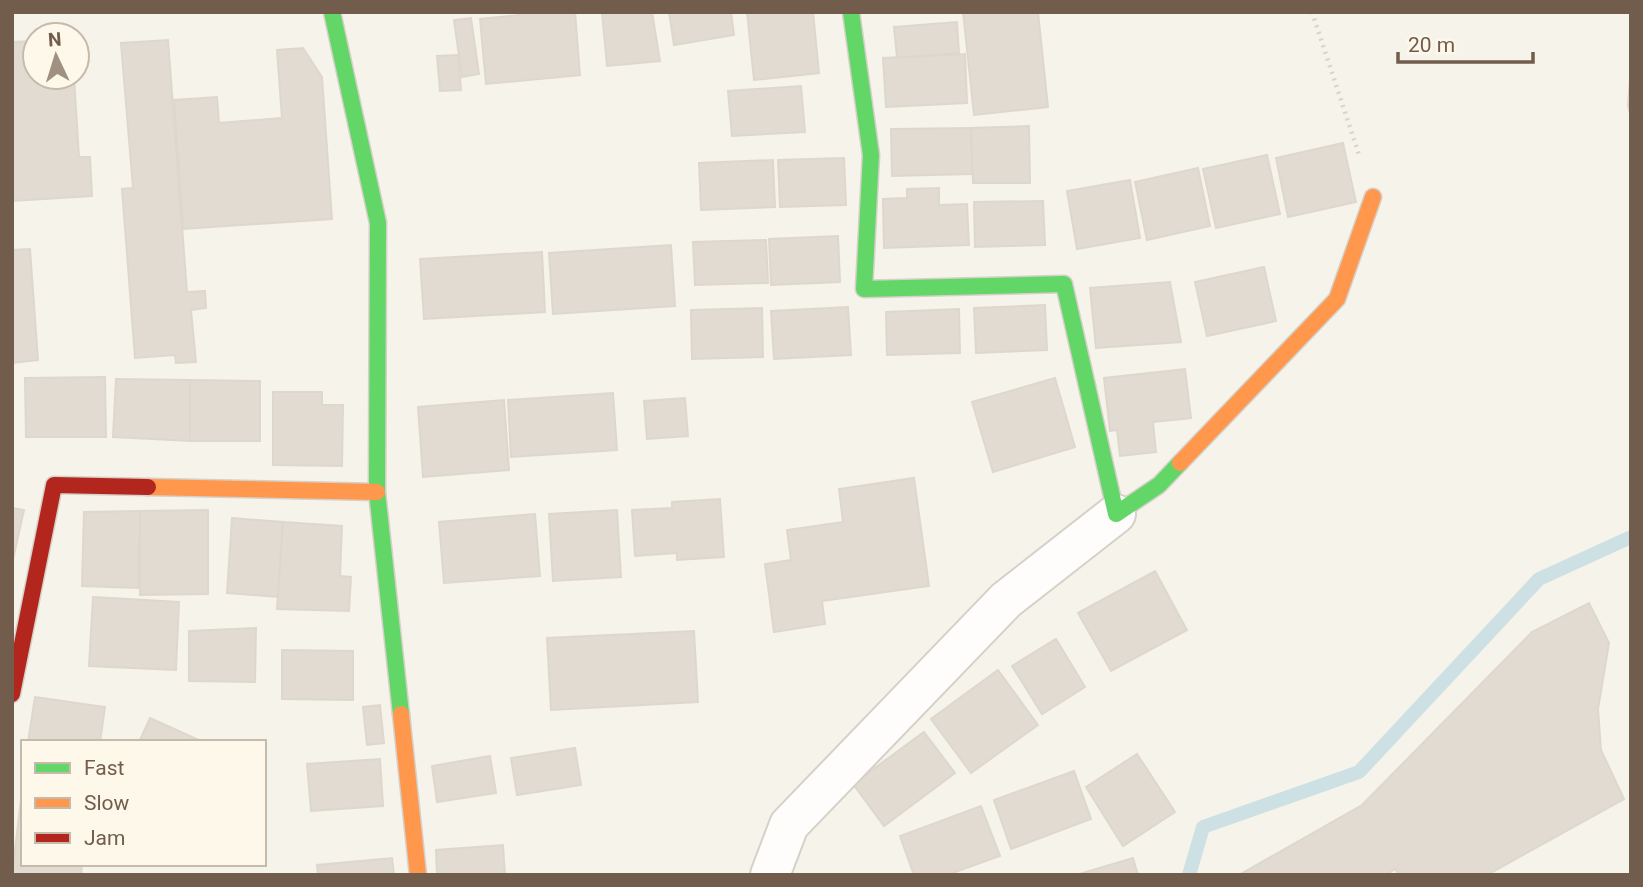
<svg xmlns="http://www.w3.org/2000/svg" width="1643" height="887" font-family="Roboto,sans-serif">
<style>
.lines{fill:none;stroke-linecap:round;stroke-linejoin:round}
.stream{stroke:#cde1e5;stroke-width:14}
.building{fill:#e2dbd2;stroke:#ded7cd;stroke-width:2}
.street-casing{stroke:#d5d0c8;stroke-width:42}
.fast-casing{stroke:#d5d0c8;stroke-width:19}
.slow-casing{stroke:#d5d0c8;stroke-width:19}
.jam-casing{stroke:#d5d0c8;stroke-width:19}
.path{stroke:#d8d3ce;stroke-width:4.5;stroke-dasharray:2 5;stroke-linecap:butt}
.street{stroke:#fefdfc;stroke-width:38}
.fast{stroke:#63d668;stroke-width:16}
.slow{stroke:#ff974d;stroke-width:16}
.jam{stroke:#b3261e;stroke-width:16}
</style>
<rect width="100%" height="100%" fill="#f6f3ea"/>
<g class="lines">
<path class="stream" d="M 1189,875 L 1203,827 L 1359,772 L 1539,579 L 1631,537"/>
</g>
<g class="building">
<path d="M 519,12 L 575,12 L 580,75 L 486,84 L 480,19 L 520,15 Z"/>
<path d="M 602,12 L 652,12 L 660,61 L 607,66 Z"/>
<path d="M 669,12 L 731,12 L 734,35 L 674,45 Z"/>
<path d="M 747,12 L 813,12 L 819,73 L 754,80 Z"/>
<path d="M 963,12 L 1038,12 L 1048,107 L 974,115 Z"/>
<path d="M 471,18 L 479,74 L 462,77 L 454,20 Z"/>
<path d="M 957,22 L 959,53 L 897,58 L 894,27 Z"/>
<path d="M 168,40 L 187,292 L 205,291 L 206,308 L 191,310 L 196,362 L 176,363 L 175,355 L 135,358 L 122,189 L 133,188 L 121,43 Z"/>
<path d="M 35,41 L 35,77 L 74,77 L 79,157 L 90,157 L 92,196 L 12,201 L 12,42 Z"/>
<path d="M 303,48 L 322,77 L 332,219 L 183,229 L 174,100 L 217,97 L 219,123 L 282,118 L 277,50 Z"/>
<path d="M 965,54 L 967,103 L 886,107 L 883,58 Z"/>
<path d="M 458,55 L 461,90 L 440,91 L 437,56 Z"/>
<path d="M 1631,67 L 1631,117 L 1628,106 Z"/>
<path d="M 801,86 L 805,132 L 732,136 L 728,91 Z"/>
<path d="M 1029,126 L 1030,183 L 973,183 L 971,128 Z"/>
<path d="M 971,128 L 972,174 L 892,176 L 891,129 Z"/>
<path d="M 1343,143 L 1356,202 L 1288,217 L 1276,158 Z"/>
<path d="M 1267,155 L 1280,214 L 1216,228 L 1203,169 Z"/>
<path d="M 844,158 L 846,205 L 780,207 L 778,160 Z"/>
<path d="M 773,160 L 775,207 L 701,210 L 699,163 Z"/>
<path d="M 1198,168 L 1210,226 L 1147,240 L 1135,182 Z"/>
<path d="M 1130,180 L 1140,238 L 1077,249 L 1067,191 Z"/>
<path d="M 939,188 L 939,205 L 967,204 L 969,245 L 884,248 L 883,199 L 907,198 L 907,189 Z"/>
<path d="M 1043,201 L 1045,245 L 975,247 L 974,202 Z"/>
<path d="M 838,236 L 840,282 L 771,285 L 769,239 Z"/>
<path d="M 766,240 L 768,283 L 695,285 L 693,242 Z"/>
<path d="M 671,245 L 675,306 L 553,314 L 549,253 Z"/>
<path d="M 30,249 L 38,360 L 12,363 L 12,250 Z"/>
<path d="M 542,252 L 545,312 L 424,319 L 420,259 Z"/>
<path d="M 1264,267 L 1276,321 L 1207,336 L 1195,282 Z"/>
<path d="M 1170,282 L 1181,342 L 1096,348 L 1090,288 Z"/>
<path d="M 1045,305 L 1047,350 L 976,353 L 974,308 Z"/>
<path d="M 848,307 L 851,355 L 774,359 L 771,311 Z"/>
<path d="M 762,308 L 763,357 L 692,359 L 691,310 Z"/>
<path d="M 959,309 L 960,353 L 887,355 L 886,312 Z"/>
<path d="M 1185,369 L 1191,418 L 1153,422 L 1156,452 L 1120,456 L 1117,430 L 1110,431 L 1104,378 Z"/>
<path d="M 105,377 L 106,437 L 26,437 L 25,378 Z"/>
<path d="M 1055,378 L 1075,447 L 993,472 L 972,402 Z"/>
<path d="M 116,379 L 190,380 L 190,441 L 113,437 Z"/>
<path d="M 190,380 L 260,381 L 260,441 L 190,441 Z"/>
<path d="M 273,392 L 322,392 L 322,405 L 343,405 L 342,466 L 273,465 Z"/>
<path d="M 613,393 L 617,450 L 511,457 L 508,400 Z"/>
<path d="M 685,398 L 688,436 L 647,439 L 644,401 Z"/>
<path d="M 504,400 L 509,470 L 423,477 L 418,407 Z"/>
<path d="M 914,478 L 929,586 L 822,601 L 825,624 L 774,632 L 765,564 L 791,560 L 787,530 L 843,522 L 839,489 Z"/>
<path d="M 720,499 L 724,557 L 677,560 L 677,553 L 635,556 L 632,510 L 672,508 L 672,502 Z"/>
<path d="M 12,508 L 24,510 L 12,564 Z"/>
<path d="M 208,510 L 208,594 L 140,595 L 140,511 Z"/>
<path d="M 617,510 L 621,577 L 553,581 L 549,514 Z"/>
<path d="M 140,511 L 138,588 L 82,586 L 84,512 Z"/>
<path d="M 535,514 L 540,576 L 444,583 L 439,522 Z"/>
<path d="M 232,518 L 283,522 L 278,597 L 227,593 Z"/>
<path d="M 283,522 L 342,526 L 340,576 L 351,577 L 349,611 L 277,609 Z"/>
<path d="M 1155,571 L 1187,630 L 1111,671 L 1078,613 Z"/>
<path d="M 93,597 L 179,602 L 176,670 L 89,666 Z"/>
<path d="M 1589,603 L 1609,643 L 1598,709 L 1601,750 L 1624,799 L 1487,875 L 1400,875 L 1395,869 L 1386,875 L 1239,875 L 1362,805 L 1532,632 Z"/>
<path d="M 256,628 L 255,682 L 189,681 L 189,631 Z"/>
<path d="M 694,631 L 698,702 L 551,710 L 547,638 Z"/>
<path d="M 1056,639 L 1085,687 L 1042,714 L 1012,666 Z"/>
<path d="M 282,650 L 353,651 L 353,700 L 282,699 Z"/>
<path d="M 998,670 L 1038,725 L 971,773 L 931,719 Z"/>
<path d="M 35,697 L 105,707 L 100,742 L 28,742 Z"/>
<path d="M 380,705 L 384,743 L 367,745 L 363,707 Z"/>
<path d="M 150,718 L 203,742 L 139,742 Z"/>
<path d="M 924,732 L 955,773 L 884,826 L 853,784 Z"/>
<path d="M 575,748 L 581,785 L 517,795 L 511,758 Z"/>
<path d="M 1137,754 L 1175,812 L 1123,846 L 1086,787 Z"/>
<path d="M 490,756 L 496,793 L 437,802 L 432,766 Z"/>
<path d="M 380,759 L 383,806 L 311,811 L 307,764 Z"/>
<path d="M 1074,771 L 1091,819 L 1011,849 L 994,800 Z"/>
<path d="M 23,782 L 23,864 L 82,864 L 81,875 L 12,875 Z"/>
<path d="M 981,806 L 1000,856 L 947,875 L 914,875 L 900,836 Z"/>
<path d="M 503,845 L 505,875 L 437,875 L 436,850 Z"/>
<path d="M 392,858 L 394,875 L 318,875 L 317,865 Z"/>
<path d="M 1133,858 L 1138,875 L 1076,875 Z"/>
</g>
<g class="lines">
<g class="street-casing">
<path id="street" d="M 770,875 L 789,825 L 1006,600 L 1116,514"/>
</g>
<g class="fast-casing">
<g id="fast">
<path d="M 332,12 L 378,223 L 377,492 L 401,714"/>
<path d="M 851,12 L 871,155 L 864,289 L 1064,284 L 1116,514 L 1159,485 L 1180,463"/>
</g>
</g>
<g class="slow-casing">
<g id="slow">
<path d="M 1180,463 L 1337,299 L 1373,197"/>
<path d="M 148,487 L 377,492"/>
<path d="M 401,714 L 418,875"/>
</g>
</g>
<g class="jam-casing">
<path id="jam" d="M 12,694 L 54,485 L 148,487"/>
</g>
<path class="path" d="M 1312,12 L 1360,158"/>
<use href="#street" class="street"/>
<use href="#fast" class="fast"/>
<use href="#slow" class="slow"/>
<use href="#jam" class="jam"/>
</g>
<rect width="1643" height="887" fill="none" stroke="#725d4c" stroke-width="28"/>
<rect x="21" y="740" width="245" height="126" fill="#fef8eb" stroke="#c6baab" stroke-width="2"/>
<rect x="35" y="763" width="35" height="10" fill="#63d668" stroke="#c6baab" stroke-width="2"/>
<text x="84" y="775" font-size="21" fill="#725d4c">Fast</text>
<rect x="35" y="798" width="35" height="10" fill="#ff974d" stroke="#c6baab" stroke-width="2"/>
<text x="84" y="810" font-size="21" fill="#725d4c">Slow</text>
<rect x="35" y="833" width="35" height="10" fill="#b3261e" stroke="#c6baab" stroke-width="2"/>
<text x="84" y="845" font-size="21" fill="#725d4c">Jam</text>
<g transform="translate(56 56) rotate(356)"><circle r="33" fill="#fef8eb" stroke="#c6baab" stroke-width="2"/>
<path d="M0-5L12 26L0 18L-12 26Z" fill="#a09283"/>
<text y="-10" font-size="19" font-weight="bold" text-anchor="middle" fill="#725d4c">N</text>
</g>
<path d="M1398 52v10h135v-10" fill="none" stroke="#725d4c" stroke-width="3.5"/>
<text x="1408" y="52" font-size="21" fill="#725d4c" stroke="#fef8eb" stroke-width="5" paint-order="stroke">20 m</text>
</svg>
